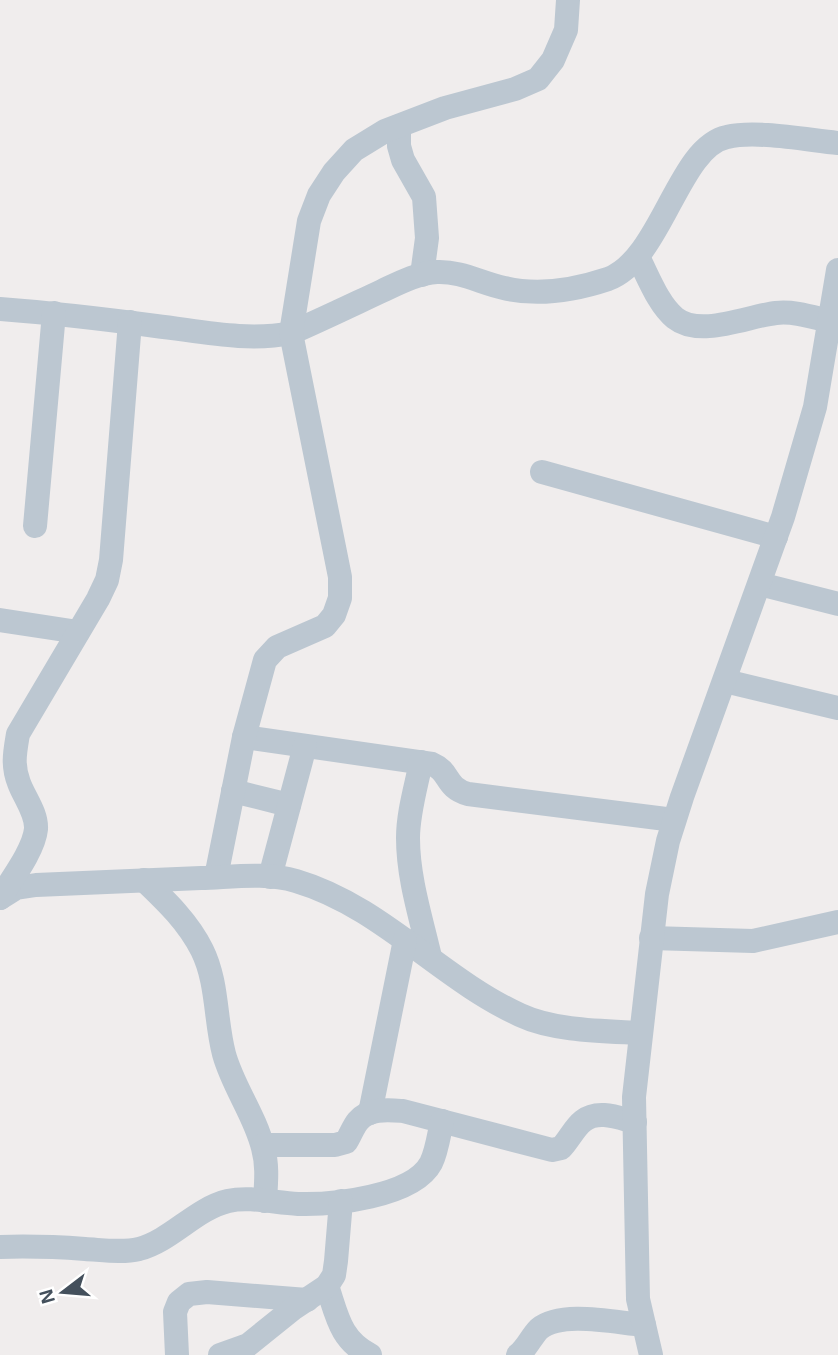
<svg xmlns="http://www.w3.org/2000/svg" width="838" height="1355" font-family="Arial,sans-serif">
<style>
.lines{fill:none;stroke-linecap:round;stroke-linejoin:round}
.street{stroke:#bcc7d1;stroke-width:24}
</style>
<rect width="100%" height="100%" fill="#f0eded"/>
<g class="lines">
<g class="street">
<path d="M 399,126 L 399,146 L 403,160 L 424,197 L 427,238 L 422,275"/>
<path d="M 638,257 C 648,276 658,304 675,318 C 700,338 748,316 776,313 C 794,311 812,317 829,321"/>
<path d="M 0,309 C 52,313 104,319 156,326 C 200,331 247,342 291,333 C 321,320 352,305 382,291 C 399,283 418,273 437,272 C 461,271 481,283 504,288 C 537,296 575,290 608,279 C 662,259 678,147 727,137 C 756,130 807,140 838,143"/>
<path d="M 542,472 L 776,537"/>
<path d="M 35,526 L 54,313"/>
<path d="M 760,584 L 838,604"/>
<path d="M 0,620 L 78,632"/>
<path d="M 725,681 L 838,708"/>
<path d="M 244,737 L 432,764 C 451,772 444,787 468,794 L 674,820"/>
<path d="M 421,762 C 416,787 408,813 408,838 C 408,878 421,918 430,957"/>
<path d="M 233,791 L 289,805"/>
<path d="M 216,877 L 244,737 L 265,660 L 277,647 L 325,626 L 334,615 L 340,598 L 340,577 L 334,547 L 291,333 L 309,221 L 319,195 L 334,172 L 354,150 L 385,131 L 445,108 L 515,89 L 538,79 L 553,60 L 566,30 L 568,0"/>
<path d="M 270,877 L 305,746"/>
<path d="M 144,880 C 166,901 188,922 202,950 C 218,982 215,1020 224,1054 C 233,1087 255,1115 263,1148 C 268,1166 266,1183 265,1201"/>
<path d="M 0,898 L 16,888 L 36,885 C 91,883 146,880 201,878 C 233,877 266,872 296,881 C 381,906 441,979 520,1015 C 554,1031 603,1031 640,1033"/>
<path d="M 0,898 C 11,880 34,850 36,829 C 37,813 24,797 19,783 C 12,765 15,752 18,734 L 98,599 L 107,580 L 111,560 L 130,322"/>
<path d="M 651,938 L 753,941 L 838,922"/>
<path d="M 370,1113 L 405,940"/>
<path d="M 263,1145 L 335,1145 L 346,1142 C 350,1136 353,1127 358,1121 C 369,1108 388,1110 403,1111 L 552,1150 L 561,1148 C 569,1140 574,1128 583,1121 C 598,1109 619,1118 635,1122"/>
<path d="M 0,1247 C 29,1246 57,1247 85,1249 C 103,1250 122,1253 139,1249 C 172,1240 195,1209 228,1201 C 250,1196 275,1203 298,1204 C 332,1205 413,1197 431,1163 C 437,1151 439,1134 442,1121"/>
<path d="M 327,1286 C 337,1315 340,1340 370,1355"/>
<path d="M 177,1355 L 175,1312 L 179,1302 L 189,1294 L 207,1292 L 307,1300"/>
<path d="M 220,1355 L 248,1345 L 294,1308 L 327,1286 L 334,1275 L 336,1261 L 341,1201"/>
<path d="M 518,1355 C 527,1348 531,1337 539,1329 C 562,1310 616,1323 644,1325"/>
<path d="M 651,1355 L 638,1299 L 634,1097 L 657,894 L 668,841 L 682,797 L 783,517 L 815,407 L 838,270"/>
</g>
</g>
<g transform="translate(63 1292) rotate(254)" stroke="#ffffff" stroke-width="5" paint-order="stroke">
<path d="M0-5L12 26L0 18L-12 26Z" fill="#44505c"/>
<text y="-10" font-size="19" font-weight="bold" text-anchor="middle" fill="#44505c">N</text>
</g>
</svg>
